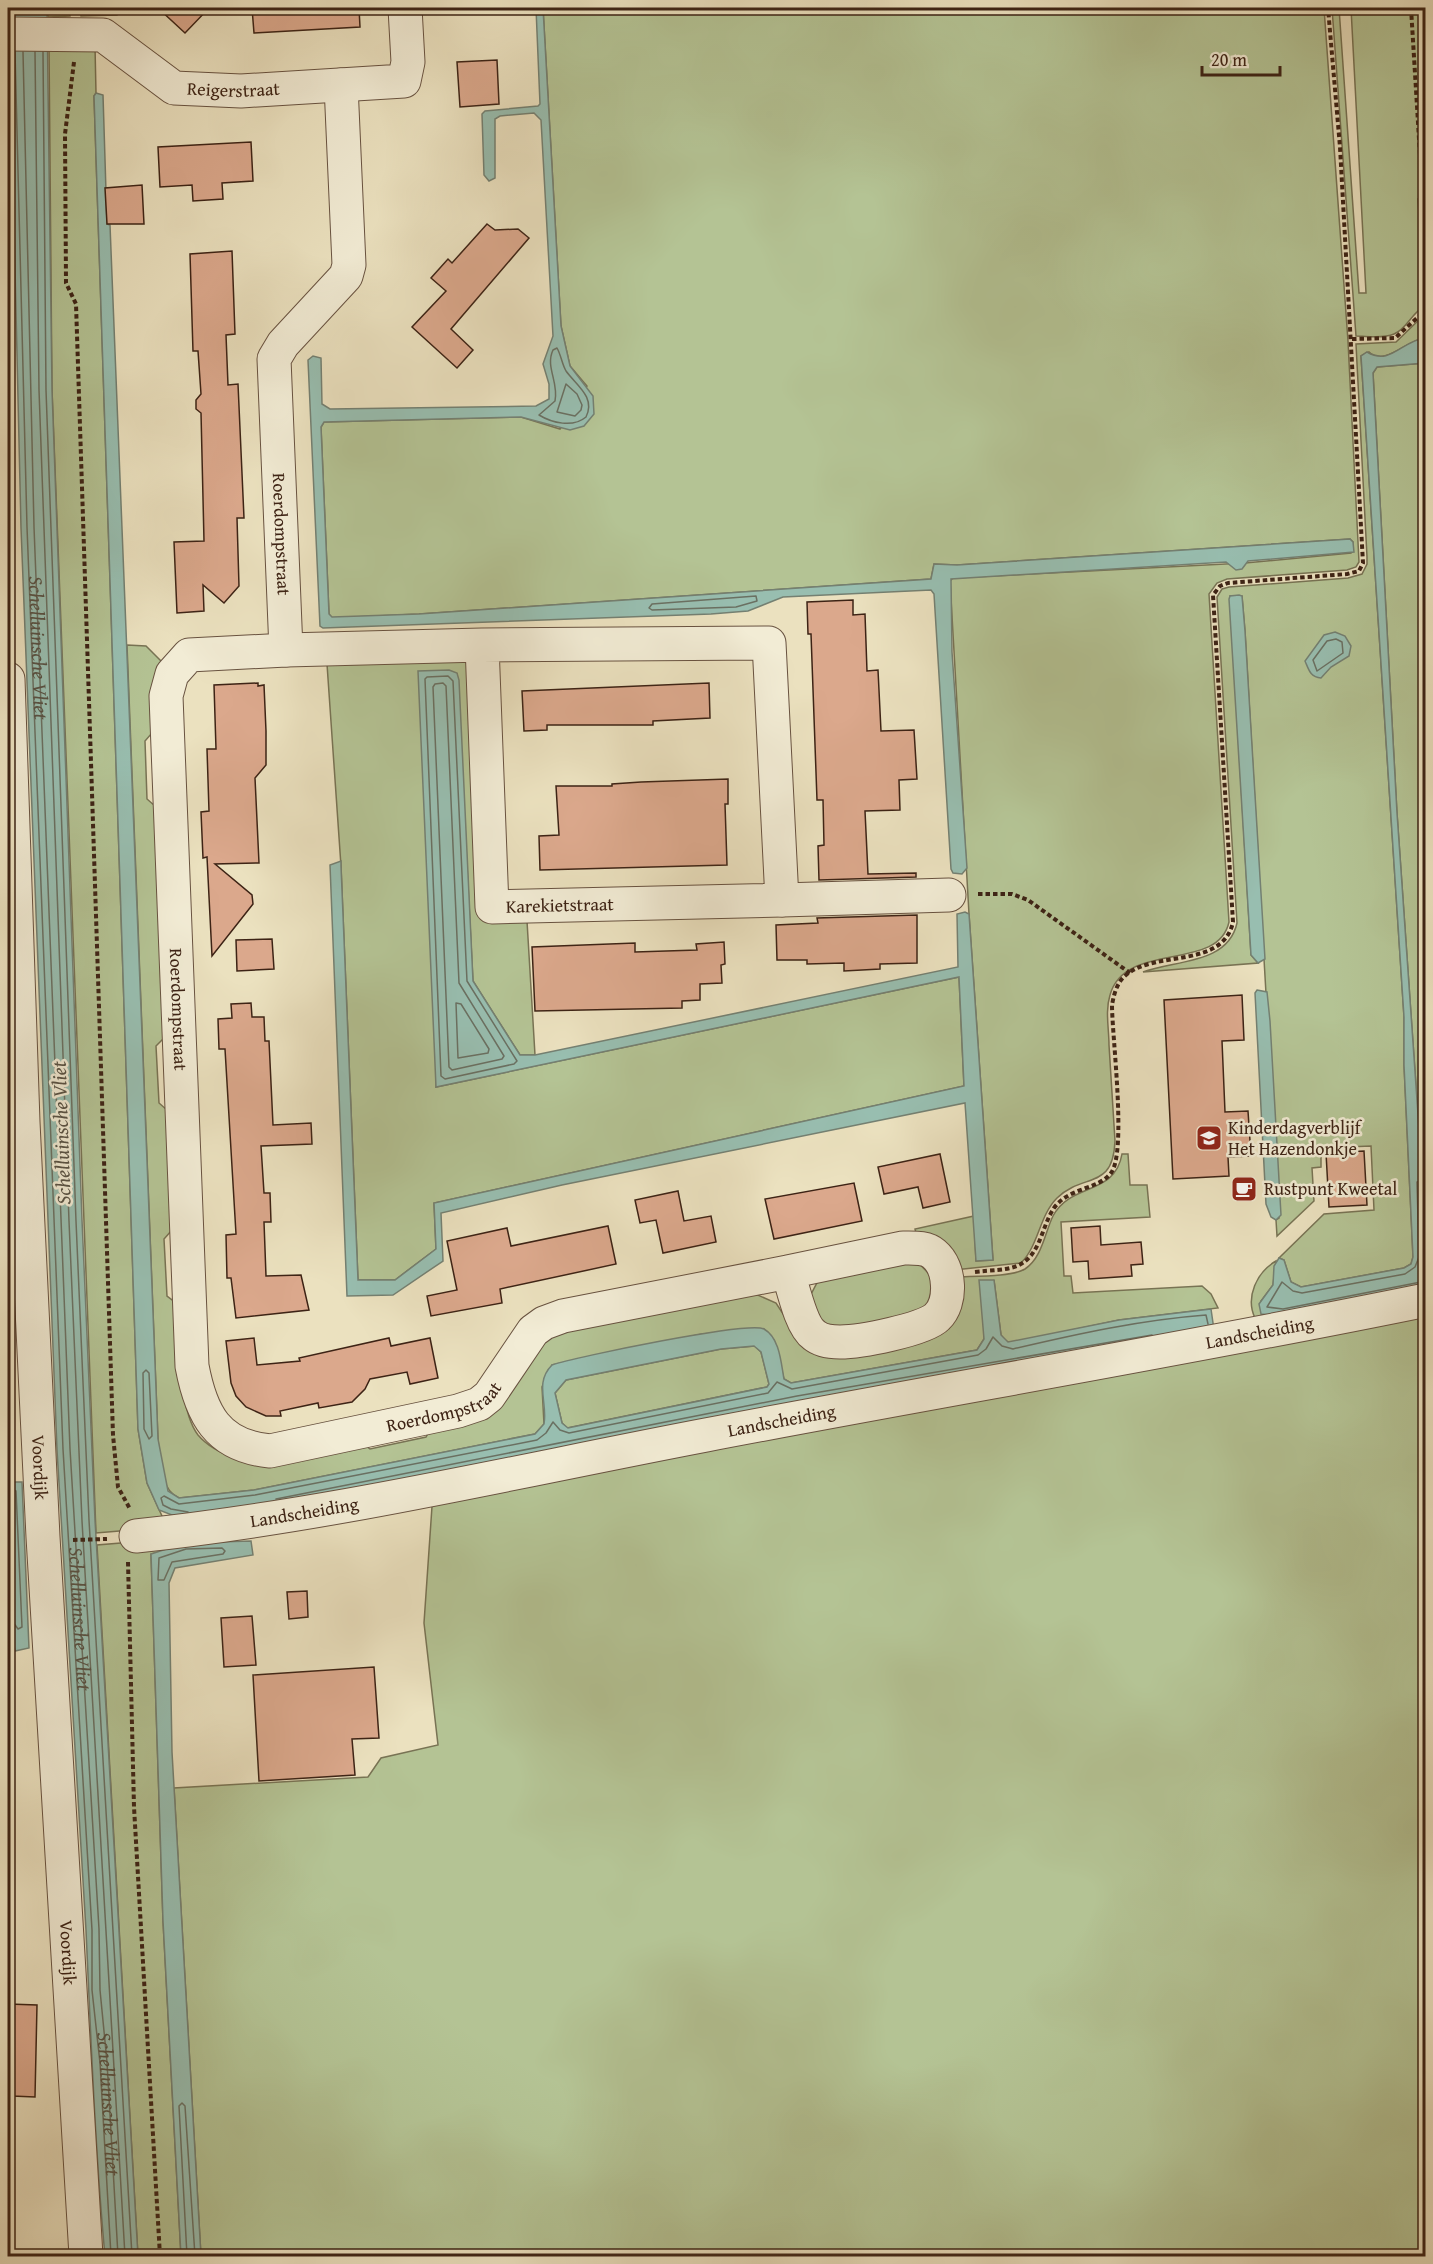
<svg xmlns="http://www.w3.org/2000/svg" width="1433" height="2264" font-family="'Gentium Book Plus',serif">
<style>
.green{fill:#b4c394;stroke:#787354;stroke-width:1.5}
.water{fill:#98beb0;stroke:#748072;stroke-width:1.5;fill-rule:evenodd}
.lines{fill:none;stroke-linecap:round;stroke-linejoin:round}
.shore{stroke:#6a7062;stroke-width:1.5}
.building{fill:#dba88c;stroke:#3d2315;stroke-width:1.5}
.minor-casing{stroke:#685240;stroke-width:35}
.path{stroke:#3d2315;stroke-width:4;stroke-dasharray:4.5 3;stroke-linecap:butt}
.minor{stroke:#f2ecd5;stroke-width:33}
.labels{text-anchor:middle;stroke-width:5;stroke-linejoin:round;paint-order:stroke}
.street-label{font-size:18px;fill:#3d2315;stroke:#f2ecd5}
.poi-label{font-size:18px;fill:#3d2315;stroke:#f2ecd5;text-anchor:start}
.water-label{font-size:20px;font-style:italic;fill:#585244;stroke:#f2ecd5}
</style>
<rect width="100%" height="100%" fill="#ebe1bf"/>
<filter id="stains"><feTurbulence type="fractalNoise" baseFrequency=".00333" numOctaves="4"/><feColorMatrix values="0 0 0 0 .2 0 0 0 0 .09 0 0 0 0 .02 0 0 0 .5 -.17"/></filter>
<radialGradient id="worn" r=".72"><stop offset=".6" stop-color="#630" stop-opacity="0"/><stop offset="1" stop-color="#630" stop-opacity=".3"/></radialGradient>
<g class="green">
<path d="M 47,8 L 70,8 L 70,16 L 48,17 Z"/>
<path d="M 80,8 L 124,8 L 117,15 L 81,16 Z"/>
<path d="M 543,8 L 1324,8 L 1348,341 L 1359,562 L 1356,567 L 1347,570 L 1227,579 L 1217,583 L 1209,594 L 1229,922 C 1218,973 1125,940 1110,995 C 1105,1011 1109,1029 1109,1045 C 1111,1077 1113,1109 1115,1141 C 1113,1191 1084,1172 1057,1198 C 1039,1216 1039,1245 1021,1263 L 954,1270 L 917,1237 L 915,1229 L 974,1216 L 976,1261 L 993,1260 L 969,914 L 950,581 L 953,578 L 1245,563 L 1351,553 L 1353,542 L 1350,539 L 957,565 L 934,564 L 931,579 L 419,614 L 332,618 L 329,614 L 321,427 L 324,422 L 521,417 L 560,429 L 587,386 L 570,366 L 561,326 Z"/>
<path d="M 1332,8 L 1339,8 L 1359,293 L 1366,293 L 1351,8 L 1425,8 L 1426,198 L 1418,199 L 1425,306 C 1412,312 1407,329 1394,334 C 1383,339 1367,336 1356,336 Z"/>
<path d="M 49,46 L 95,46 L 96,93 L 94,96 L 138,1429 L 147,1483 L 167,1527 L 96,1533 L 52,390 Z"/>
<path d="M 1425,314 L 1425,338 C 1406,340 1385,367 1369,352 L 1361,356 L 1404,1017 L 1404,1065 L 1413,1257 L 1411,1264 L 1404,1268 L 1301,1287 L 1291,1282 L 1284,1260 L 1279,1258 L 1324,1214 L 1374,1210 L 1371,1146 L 1321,1148 L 1321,1167 L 1312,1168 L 1314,1201 L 1277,1236 L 1276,1220 L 1279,1218 L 1245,631 L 1242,596 L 1230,596 L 1251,955 L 1258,963 L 1143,972 C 1176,960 1228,964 1237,923 L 1217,597 L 1222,589 L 1229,587 L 1348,578 L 1362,574 L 1367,564 L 1367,557 L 1356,344 L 1396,342 Z"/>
<path d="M 1425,363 L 1425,1215 L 1397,813 L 1373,373 L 1377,367 Z"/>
<path d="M 127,645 L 146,646 L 163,663 L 152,733 L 145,741 L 147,799 L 155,806 L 164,1038 L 156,1046 L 159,1103 L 167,1110 L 172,1230 L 164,1239 L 167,1296 L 176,1303 C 179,1337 178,1409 198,1435 C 208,1447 223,1454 237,1459 L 361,1442 L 370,1449 L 426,1437 L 431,1428 L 557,1333 L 753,1293 L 776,1303 L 800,1340 L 923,1335 L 956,1277 C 973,1276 1012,1277 1025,1269 C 1042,1258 1045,1232 1053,1216 C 1071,1182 1115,1196 1122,1154 L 1128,1154 L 1130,1185 L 1147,1185 L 1150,1217 L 1061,1222 L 1064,1276 L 1071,1276 L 1073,1293 L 1202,1286 L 1211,1294 L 1218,1308 L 1119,1320 L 1012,1343 L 1005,1341 L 1001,1335 L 994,1280 L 984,1339 L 977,1350 L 791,1383 L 784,1379 L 774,1340 L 764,1329 L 702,1334 L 552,1365 L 542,1387 L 544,1424 L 535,1434 L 254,1490 L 179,1498 C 159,1489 160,1458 158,1439 Z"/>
<path d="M 465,661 L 469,666 L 479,868 L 527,921 L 535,1055 L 520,1055 L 473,981 L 457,673 L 436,1087 L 959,977 L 964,1086 L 434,1203 L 436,1249 L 395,1280 L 358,1280 L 341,866 L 327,664 Z"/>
<rect x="8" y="1243" width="6" height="69"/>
<path d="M 915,1261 C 934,1275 936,1283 931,1306 L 914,1319 L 822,1329 L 808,1300 L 819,1279 Z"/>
<path d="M 1276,1261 L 1273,1285 L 1261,1301 L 1270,1315 L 1255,1318 C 1245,1297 1257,1272 1276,1261 Z"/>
<path d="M 1425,1306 L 1425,2256 L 201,2256 L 174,1788 L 368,1777 L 381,1758 L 438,1745 L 424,1623 L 433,1492 Z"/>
<path d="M 755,1346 L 761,1352 L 769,1384 L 767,1387 L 567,1428 L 562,1423 L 555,1393 L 566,1380 L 721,1349 Z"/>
<path d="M 157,1540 L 159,1552 L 151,1554 L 163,1921 L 181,2256 L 138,2256 L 97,1545 Z"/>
</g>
<g class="water">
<path d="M 9,8 L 47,8 L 52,390 L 82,1220 L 95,1520 L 138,2256 L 105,2256 C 95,2148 91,2039 86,1930 L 57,1450 L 21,528 Z"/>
<path d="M 536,8 L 543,8 L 561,326 L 570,366 L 593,396 L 594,414 L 584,426 L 570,430 L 521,417 L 324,422 L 321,427 L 329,614 L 332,617 L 419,614 L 931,579 L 934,564 L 957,565 L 1350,539 L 1353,542 L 1354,552 L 1248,561 L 1242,569 L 1236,570 L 1226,562 L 951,579 L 952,652 L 967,868 L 962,874 L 953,873 L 951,869 L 934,594 L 931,590 L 783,597 L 748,611 L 711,614 L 323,628 L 320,626 L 308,360 L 313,356 L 321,358 L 322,404 L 330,409 L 536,406 L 549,399 L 549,384 L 543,364 L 553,336 L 541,120 L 534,113 L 500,116 L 495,119 L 495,178 L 489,181 L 484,175 L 482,114 L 485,111 L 538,106 L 540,104 Z"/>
<path d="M 96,93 L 103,95 L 107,224 L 110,225 L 158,1439 L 168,1491 L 179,1498 L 254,1490 L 535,1434 L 544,1424 C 548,1403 534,1383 552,1365 C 575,1357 749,1321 764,1329 C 780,1338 781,1363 784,1379 L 791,1383 L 977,1350 L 984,1339 L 979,1280 L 994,1280 L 1001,1335 L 1008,1342 L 1119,1320 L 1211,1309 L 1214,1330 L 228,1515 L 177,1517 L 159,1510 L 147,1483 L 138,1429 L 94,96 ZM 754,1346 L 761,1352 L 769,1384 L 767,1387 L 568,1428 L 562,1423 L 555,1393 L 566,1380 L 721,1349 Z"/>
<path d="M 1425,338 L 1425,363 L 1377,367 L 1373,373 L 1397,813 L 1425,1215 L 1425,1287 L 1270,1315 L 1261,1314 L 1259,1304 L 1273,1285 L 1274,1266 L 1279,1258 L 1284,1260 L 1291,1282 L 1301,1287 L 1404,1268 L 1411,1264 L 1413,1257 L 1404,1065 L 1404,1017 L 1361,356 L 1367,352 C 1391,366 1401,341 1425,338 Z"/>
<path d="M 1239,595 L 1242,596 L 1245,631 L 1265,959 L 1258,963 L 1251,955 L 1229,599 L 1230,596 Z"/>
<path d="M 1335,632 L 1345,636 L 1351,646 L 1349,656 L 1331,667 L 1321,678 C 1310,677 1309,670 1305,661 L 1324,635 Z"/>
<path d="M 449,670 L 457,673 L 459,680 L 473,981 L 520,1055 L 535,1055 L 958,967 L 957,914 L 965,912 L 969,914 L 993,1260 L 976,1261 L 965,1103 L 562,1185 L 441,1213 L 443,1261 L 393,1295 L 347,1296 L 330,865 L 341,861 L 341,866 L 358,1280 L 395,1280 L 436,1249 L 434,1203 L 964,1086 L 959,977 L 436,1087 L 418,671 Z"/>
<path d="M 1257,990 L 1267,992 L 1270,1021 L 1281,1215 L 1276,1220 L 1271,1217 L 1266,1204 L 1255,993 Z"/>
<path d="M 8,1482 L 22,1482 L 29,1648 L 15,1651 L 8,1614 Z"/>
<path d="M 251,1541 L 253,1555 L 175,1568 L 169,1583 L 172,1752 L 201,2256 L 181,2256 L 163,1921 L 151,1554 L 185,1543 Z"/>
</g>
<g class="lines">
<g class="shore">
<path d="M 15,52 L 27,527 L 63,1449 L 92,1930 L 92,1990 L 100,2063 L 111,2256"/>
<path id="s1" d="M 23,52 L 34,527 L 70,1449 L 99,1929 L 100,1990 L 107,2062 L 118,2256"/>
<path d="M 35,52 L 39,390 L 69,1221 L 82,1521 L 125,2256"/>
<path d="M 43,52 L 46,390 L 76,1221 L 89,1520 L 132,2256"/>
<path d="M 557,348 C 561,355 562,364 566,371 C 576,385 596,397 586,417 C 573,428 552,423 539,415 L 555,401 C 559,382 545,367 553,350 Z"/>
<path d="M 566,384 L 577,394 L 582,405 L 581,410 L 575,416 L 557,412 Z"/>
<path d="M 756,596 L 757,601 L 736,607 L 652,610 L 649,608 L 652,604 Z"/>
<path d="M 1336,639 L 1342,642 L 1343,653 L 1317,671 L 1313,660 L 1327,641 Z"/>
<path d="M 448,676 L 453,681 L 467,981 L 517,1061 L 514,1064 L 445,1079 L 441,1076 L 425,679 L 427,677 Z"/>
<path d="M 443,683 L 446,686 L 459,983 L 504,1056 L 502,1059 L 452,1070 L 449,1067 L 433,687 L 435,684 Z"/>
<path d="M 456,1003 L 461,1004 L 489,1049 L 488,1053 L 458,1058 Z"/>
<path d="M 1426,1180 L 1417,1182 L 1419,1257 L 1415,1267 L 1405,1274 L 1302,1293 L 1293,1291 L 1282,1282 L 1267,1307 L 1283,1309 L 1426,1281"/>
<path d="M 146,1370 L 149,1373 L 152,1436 L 149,1439 L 144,1429 L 143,1373 Z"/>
<path d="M 8,1488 L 16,1491 L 22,1627 L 18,1629 L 13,1622 L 8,1621"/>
<path d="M 8,1496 L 14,1610 L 8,1613"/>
<path d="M 276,1499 L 797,1396 L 1152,1335"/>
<path d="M 188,1512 L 171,1509 L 163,1505 L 161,1498 L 164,1496 L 179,1504 L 255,1495 L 537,1440 L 546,1433 L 553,1422 L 560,1430 L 569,1433 L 768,1393 L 777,1382 L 792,1389 L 978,1355 L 986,1349 L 993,1337 L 1002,1346 L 1013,1349 C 1077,1334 1140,1320 1206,1315 L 1208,1324"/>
<path d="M 222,1548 L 225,1551 L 223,1554 L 172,1562 L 164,1580 L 158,1580 L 159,1558 L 186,1549 Z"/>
<path d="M 187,2256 L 179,2106 L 182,2103 L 185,2106 L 195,2256"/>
</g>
</g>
<g class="building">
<path d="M 158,8 L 209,8 L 185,33 Z"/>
<path d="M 252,8 L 359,8 L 360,27 L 254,33 Z"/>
<path d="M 497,60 L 499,104 L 460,107 L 457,62 Z"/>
<path d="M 251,142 L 253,181 L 222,183 L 223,199 L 193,201 L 192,185 L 160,187 L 158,147 Z"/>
<path d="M 142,185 L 144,224 L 107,224 L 105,188 Z"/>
<path d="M 487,224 L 495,230 L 518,229 L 529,238 L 451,329 L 473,350 L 457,368 L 412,327 L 446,291 L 431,278 L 448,259 L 452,263 Z"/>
<path d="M 232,251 L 235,334 L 226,335 L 228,385 L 238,384 L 244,518 L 237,518 L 239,586 L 224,603 L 203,585 L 204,611 L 177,613 L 174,542 L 204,541 L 201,413 L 196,409 L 196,400 L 201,394 L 198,351 L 193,351 L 190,254 Z"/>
<path d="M 853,600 L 853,615 L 865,614 L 867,671 L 878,670 L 881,731 L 914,730 L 917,779 L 899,780 L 900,810 L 865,811 L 868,874 L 916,873 L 916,877 L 819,880 L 818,846 L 824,845 L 823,800 L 817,800 L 811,634 L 808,634 L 807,602 Z"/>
<path d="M 258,683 L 258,686 L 264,685 L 266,731 L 266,765 L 255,778 L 259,863 L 215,864 L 252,895 L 253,904 L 212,956 L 207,857 L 203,858 L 201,812 L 209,811 L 207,749 L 216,749 L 214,685 Z"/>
<path d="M 709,683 L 710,718 L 653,721 L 653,725 L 547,725 L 547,730 L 524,731 L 522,691 Z"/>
<path d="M 728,779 L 728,804 L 725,804 L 727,865 L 540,870 L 539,836 L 559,835 L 556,786 L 612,786 L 612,784 L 641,782 Z"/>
<path d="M 917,915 L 917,963 L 880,964 L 880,969 L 844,971 L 844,963 L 807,964 L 807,960 L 777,960 L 776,925 L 818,923 L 817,918 Z"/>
<path d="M 272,939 L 274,969 L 237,971 L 236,940 Z"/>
<path d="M 724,942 L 725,964 L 721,965 L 722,983 L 700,984 L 700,1000 L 682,1001 L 682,1008 L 535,1011 L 532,947 L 635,943 L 635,952 L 697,950 L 696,944 Z"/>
<path d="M 1242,995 L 1244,1040 L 1222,1041 L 1225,1112 L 1248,1111 L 1251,1156 L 1228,1157 L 1229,1176 L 1173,1179 L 1164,1000 Z"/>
<path d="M 251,1003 L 252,1017 L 264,1017 L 265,1041 L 269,1041 L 273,1125 L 311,1123 L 312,1144 L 261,1146 L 264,1193 L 270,1193 L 271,1222 L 264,1222 L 266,1276 L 301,1275 L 309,1310 L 236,1318 L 231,1278 L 227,1278 L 226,1235 L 236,1234 L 225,1049 L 219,1049 L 218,1019 L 232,1018 L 231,1004 Z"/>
<path d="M 1364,1151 L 1367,1205 L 1329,1207 L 1326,1153 Z"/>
<path d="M 940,1154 L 950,1202 L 923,1208 L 918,1187 L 884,1194 L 878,1167 Z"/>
<path d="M 854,1183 L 862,1221 L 774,1239 L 765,1199 Z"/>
<path d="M 678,1191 L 684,1221 L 711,1216 L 716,1242 L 663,1253 L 656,1220 L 640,1223 L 635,1200 Z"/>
<path d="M 608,1226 L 616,1264 L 500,1289 L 502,1303 L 431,1316 L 427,1296 L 457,1290 L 447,1241 L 507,1228 L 511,1246 Z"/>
<path d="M 1100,1226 L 1101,1245 L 1141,1242 L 1143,1264 L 1131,1265 L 1132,1276 L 1089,1279 L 1088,1261 L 1073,1262 L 1071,1228 Z"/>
<path d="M 254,1338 L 257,1365 L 300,1361 L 299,1358 L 389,1338 L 391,1346 L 430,1338 L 438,1378 L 410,1384 L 407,1372 L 370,1379 L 365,1389 L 352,1402 L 319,1408 L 318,1403 L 280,1411 L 281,1416 L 266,1416 L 246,1407 L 236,1396 L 231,1383 L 226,1341 Z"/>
<path d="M 307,1591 L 308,1617 L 289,1619 L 287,1592 Z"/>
<path d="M 252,1616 L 256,1665 L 224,1667 L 221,1618 Z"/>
<path d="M 374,1667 L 379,1738 L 352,1739 L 355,1775 L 259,1781 L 253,1675 Z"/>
<path d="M 8,2004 L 37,2005 L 35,2097 L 12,2096 L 12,2094 L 8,2093 Z"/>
</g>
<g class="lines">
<g class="minor-casing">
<g id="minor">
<path id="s2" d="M 8,34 L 103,35 L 174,88 L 241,91 L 404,81 L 408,62 L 405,8"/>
<path id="s3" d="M 341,85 L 349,265 L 346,276 L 283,344 L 274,359 L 286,650 L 189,655 L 172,674 L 166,696 L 192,1366 C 201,1414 217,1446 270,1451 L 458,1411 L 479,1404 L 489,1396 L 533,1331 L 544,1323 L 563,1316 L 788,1272 C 793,1288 801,1326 814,1335 C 821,1341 831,1342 840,1342 C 859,1342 924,1330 937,1317 C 952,1303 951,1268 934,1254 C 926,1247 914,1248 903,1248 L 788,1272"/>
<path id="s4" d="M 286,650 L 482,645 L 492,907 L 782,900 L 769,643 L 482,645"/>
<path id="s5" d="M 8,679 L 23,1122 L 43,1537 L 86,2256"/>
<path d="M 782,900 L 949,895"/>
<path id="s6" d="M 136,1536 C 328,1516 517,1471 706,1435 C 946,1389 1187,1349 1426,1300"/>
</g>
</g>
<g class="path">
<path d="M 1411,8 L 1423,204 L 1426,204"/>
<path d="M 74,62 L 65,134 L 66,283 L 76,304 L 113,1435 L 118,1487 L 130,1509"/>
<path d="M 1352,339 L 1395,338 L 1426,310"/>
<path d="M 978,894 L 1012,894 L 1028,900 L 1130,973"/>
<path d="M 975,1272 C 1009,1268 1027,1273 1041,1237 C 1045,1227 1048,1217 1054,1208 C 1069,1187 1098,1190 1111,1173 C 1127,1152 1112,1037 1112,1005 C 1114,994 1117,982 1126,975 C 1155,950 1223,969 1233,922 L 1213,595 L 1220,586 L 1228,583 L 1347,574 L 1359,571 L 1363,563 L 1340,147 L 1328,8"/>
<path d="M 73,1540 L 107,1539"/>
<path d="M 128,1562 L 134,1807 L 160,2256"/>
</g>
<use href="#minor" class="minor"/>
</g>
<defs>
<g id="school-square" transform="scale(1.35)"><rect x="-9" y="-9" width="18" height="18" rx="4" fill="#8f2418" stroke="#f2ecd5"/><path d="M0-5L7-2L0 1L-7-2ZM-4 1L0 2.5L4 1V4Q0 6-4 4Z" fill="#fff"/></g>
<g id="cafe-square" transform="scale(1.35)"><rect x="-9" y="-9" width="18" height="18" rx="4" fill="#8f2418" stroke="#f2ecd5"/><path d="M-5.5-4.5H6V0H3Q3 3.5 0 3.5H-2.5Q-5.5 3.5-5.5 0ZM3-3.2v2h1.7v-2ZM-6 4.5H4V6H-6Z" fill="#fff"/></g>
</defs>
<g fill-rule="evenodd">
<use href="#school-square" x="1209" y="1138"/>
<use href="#cafe-square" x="1244" y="1189"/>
</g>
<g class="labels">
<g class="street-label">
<text dy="6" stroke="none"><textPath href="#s2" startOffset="243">Reigerstraat</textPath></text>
<text dy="6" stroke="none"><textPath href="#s3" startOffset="477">Roerdompstraat</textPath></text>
<text dy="6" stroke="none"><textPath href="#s4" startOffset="526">Karekietstraat</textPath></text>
<text dy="6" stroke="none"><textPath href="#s3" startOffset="1052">Roerdompstraat</textPath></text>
<text dy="6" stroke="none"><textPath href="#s6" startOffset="1142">Landscheiding</textPath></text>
<text dy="6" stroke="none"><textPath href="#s3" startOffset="1716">Roerdompstraat</textPath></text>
<text dy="6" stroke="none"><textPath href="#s6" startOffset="656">Landscheiding</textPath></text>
<text dy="6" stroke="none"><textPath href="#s5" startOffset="789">Voordijk</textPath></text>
<text dy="6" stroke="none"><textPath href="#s6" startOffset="170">Landscheiding</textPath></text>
<text dy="6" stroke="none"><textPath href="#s5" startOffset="1275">Voordijk</textPath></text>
</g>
<g class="poi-label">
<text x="1228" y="1134">Kinderdagverblijf<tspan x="1228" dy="21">Het Hazendonkje</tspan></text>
<text x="1264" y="1195">Rustpunt Kweetal</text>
</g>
<g class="water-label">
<text dy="7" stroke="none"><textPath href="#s1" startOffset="596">Schelluinsche Vliet</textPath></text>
<text transform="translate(61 1133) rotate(-92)" y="7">Schelluinsche Vliet</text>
<text dy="7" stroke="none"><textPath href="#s1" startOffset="1568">Schelluinsche Vliet</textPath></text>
<text dy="7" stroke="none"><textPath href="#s1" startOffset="2054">Schelluinsche Vliet</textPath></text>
</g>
</g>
<rect width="1433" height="2264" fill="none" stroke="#ebe1bf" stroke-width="30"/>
<rect x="9" y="9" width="1415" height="2246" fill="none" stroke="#3d2315" stroke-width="3"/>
<rect x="15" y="15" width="1403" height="2234" fill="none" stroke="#3d2315" stroke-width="1.5"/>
<path d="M1202 66v9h78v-9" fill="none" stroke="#3d2315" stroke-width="3"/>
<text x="1211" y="66" font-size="18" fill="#3d2315" stroke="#f2ecd5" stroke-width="4.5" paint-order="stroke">20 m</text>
<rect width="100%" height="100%" filter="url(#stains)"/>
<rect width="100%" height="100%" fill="url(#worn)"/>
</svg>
